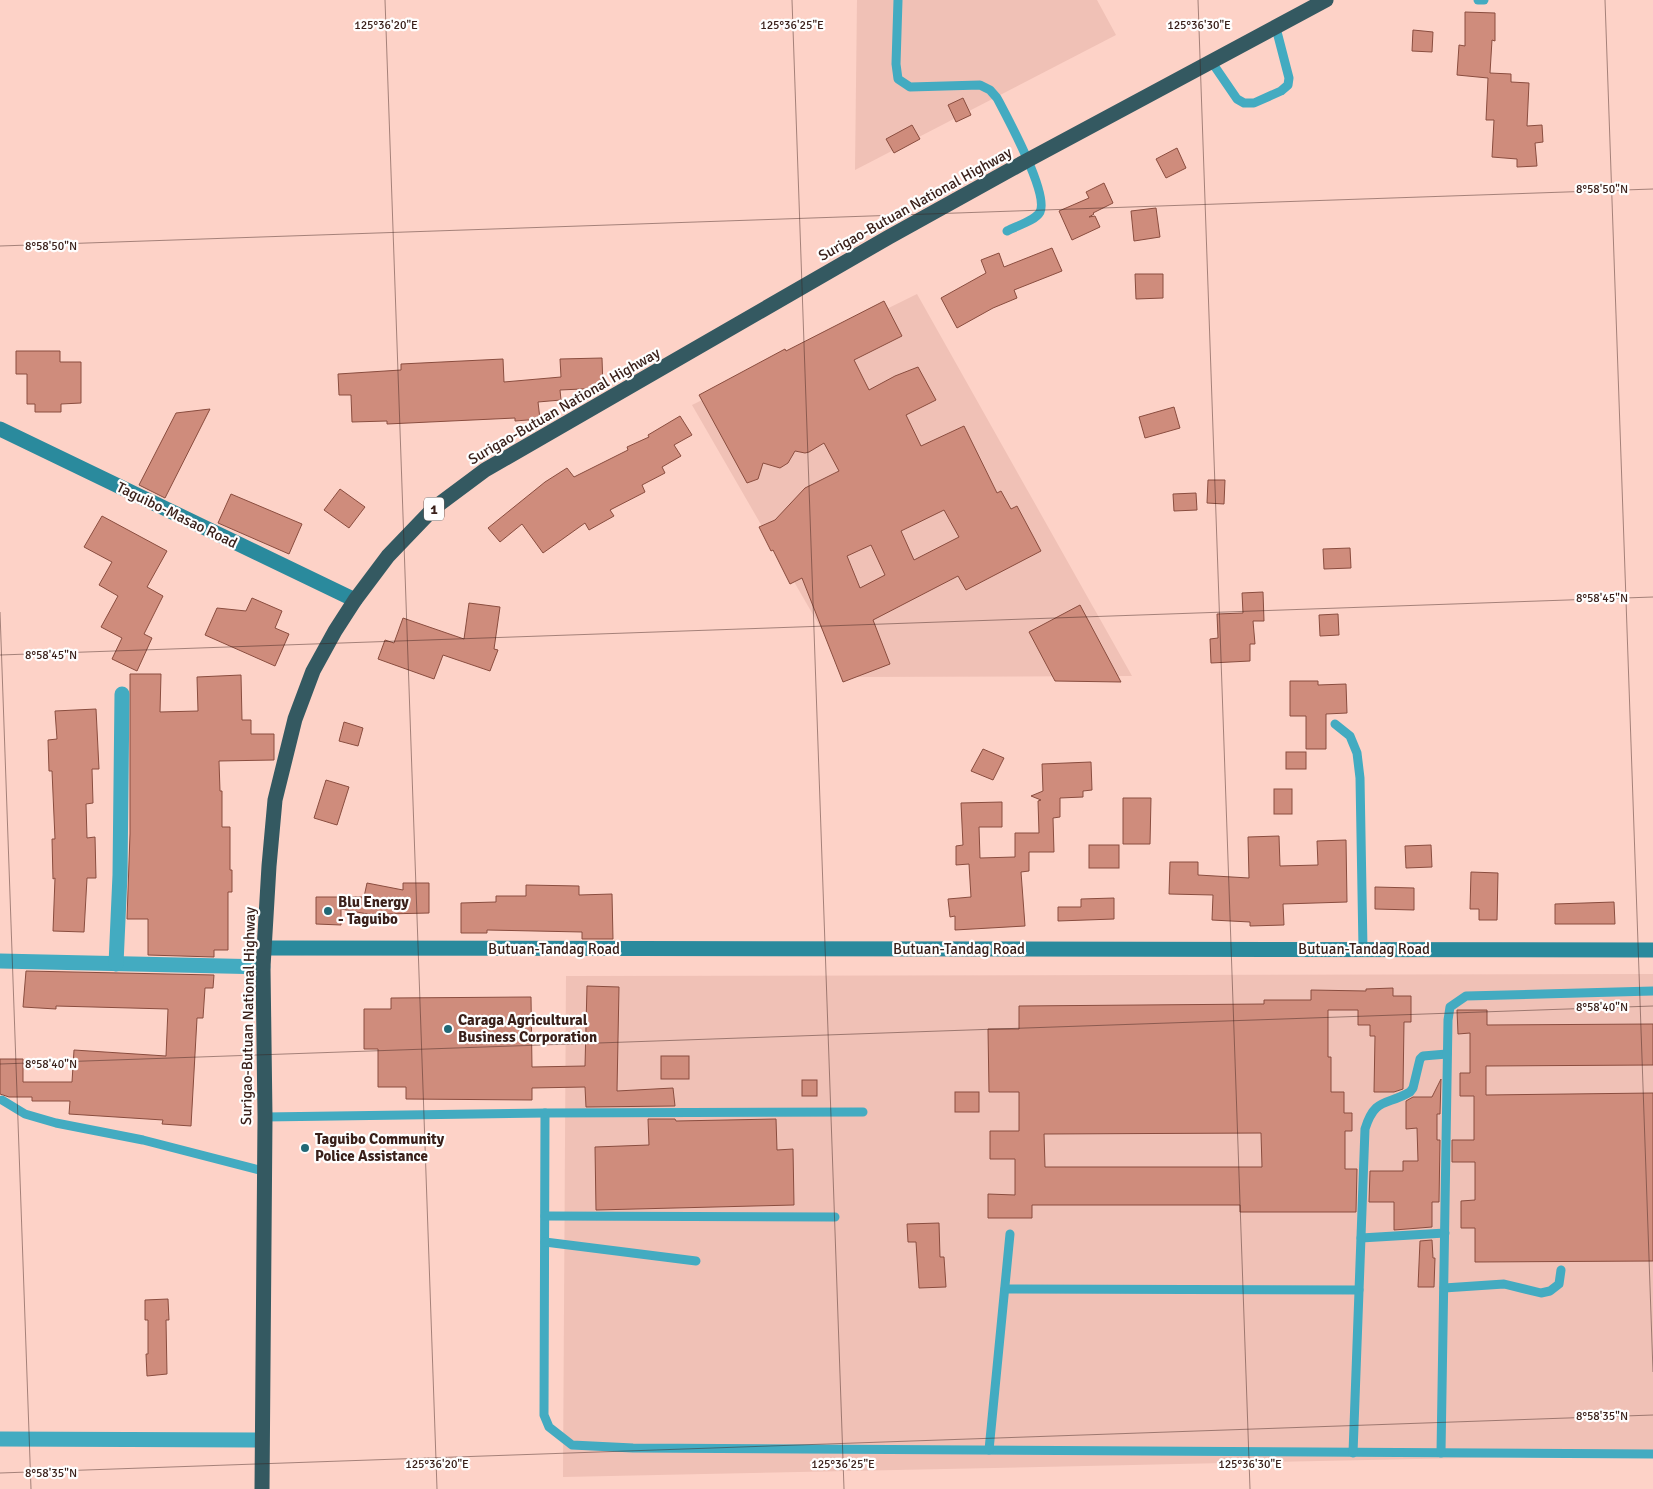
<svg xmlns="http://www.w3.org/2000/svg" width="1653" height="1489" font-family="Signika,sans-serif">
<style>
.built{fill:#f0c1b6}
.building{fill:#cf8c7c;stroke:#8a4d3f;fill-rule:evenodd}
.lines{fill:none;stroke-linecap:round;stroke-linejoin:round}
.lane{stroke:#43abc1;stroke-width:9}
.street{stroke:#43abc1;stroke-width:15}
.secondary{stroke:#2a8a9d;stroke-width:15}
.highway{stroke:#345961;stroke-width:15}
.ticks{fill:none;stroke:#3a201a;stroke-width:1;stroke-opacity:0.45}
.poi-dot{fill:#216876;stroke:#fefefe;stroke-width:2}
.labels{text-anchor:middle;stroke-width:4.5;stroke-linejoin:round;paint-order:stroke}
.shield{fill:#fefefe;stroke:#75635e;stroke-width:1}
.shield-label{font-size:14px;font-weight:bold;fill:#3a201a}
.street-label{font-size:15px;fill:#3a201a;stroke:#fefefe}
.poi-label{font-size:15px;font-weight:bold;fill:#3a201a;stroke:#fefefe;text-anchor:start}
.ticks-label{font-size:12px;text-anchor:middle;fill:#3a201a;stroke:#fefefe;stroke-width:4.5;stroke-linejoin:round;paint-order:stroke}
</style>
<rect width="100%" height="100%" fill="#fdd2c7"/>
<g class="built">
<path d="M 857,0 L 1097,0 L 1116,35 L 855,170 Z"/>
<path d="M 917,294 L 1132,676 L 849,677 L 692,405 Z"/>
<path d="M 1653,974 L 1653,1454 L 563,1477 L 566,976 Z"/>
</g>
<g class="building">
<path d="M 1465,12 L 1495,13 L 1495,41 L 1492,40 L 1490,73 L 1511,74 L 1511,82 L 1529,83 L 1527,126 L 1542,125 L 1543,142 L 1535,143 L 1537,166 L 1517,167 L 1517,159 L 1492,157 L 1494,120 L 1486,120 L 1488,78 L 1457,75 L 1459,45 L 1465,46 Z"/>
<path d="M 1413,30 L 1433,32 L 1432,52 L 1412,51 Z"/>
<path d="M 963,98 L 971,115 L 956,122 L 948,105 Z"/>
<path d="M 912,125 L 920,139 L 894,153 L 886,139 Z"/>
<path d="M 1177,148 L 1186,168 L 1166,178 L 1156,159 Z"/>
<path d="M 1104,183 L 1113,203 L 1093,213 L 1094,214 L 1089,217 L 1095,216 L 1100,227 L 1072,240 L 1059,211 L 1089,198 L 1086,192 Z"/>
<path d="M 1156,208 L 1160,237 L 1134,241 L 1131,211 Z"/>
<path d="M 1052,248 L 1062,271 L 1014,290 L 1017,298 L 993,308 L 957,328 L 941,298 L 986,273 L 981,260 L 999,253 L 1004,267 Z"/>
<path d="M 1135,274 L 1163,274 L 1163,298 L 1136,299 Z"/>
<path d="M 884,301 L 902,336 L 854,360 L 869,390 L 895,376 L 918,367 L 936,400 L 906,415 L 921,446 L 964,426 L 997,493 L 1001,491 L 1011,509 L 1017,506 L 1041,551 L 966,590 L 958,576 L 873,620 L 890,664 L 843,682 L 802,578 L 790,584 L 773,550 L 771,551 L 759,527 L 775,520 L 805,488 L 839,471 L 824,443 L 809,452 L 805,453 L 795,451 L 788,463 L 780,468 L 763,463 L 758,479 L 747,483 L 699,395 L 785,349 L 786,351 ZM 944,510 L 959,537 L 914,560 L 901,531 ZM 871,545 L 885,575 L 860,588 L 847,556 Z"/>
<path d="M 16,351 L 60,351 L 60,362 L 81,362 L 81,403 L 61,404 L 61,412 L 35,412 L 35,404 L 27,404 L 27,374 L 16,374 Z"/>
<path d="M 602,358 L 603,388 L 560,390 L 561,400 L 538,402 L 540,419 L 515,421 L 515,418 L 387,424 L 387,421 L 352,422 L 351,395 L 339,395 L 338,374 L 401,370 L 401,364 L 503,359 L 504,382 L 561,377 L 560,359 Z"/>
<path d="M 1174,407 L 1180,428 L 1145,438 L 1139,417 Z"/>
<path d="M 210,409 L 165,498 L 139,485 L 176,413 Z"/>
<path d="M 680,416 L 692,435 L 674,445 L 681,456 L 662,467 L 665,473 L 642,485 L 645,492 L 610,510 L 614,516 L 589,530 L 585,523 L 543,553 L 522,524 L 500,542 L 488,528 L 545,482 L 567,468 L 574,477 L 628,450 L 627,447 L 649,437 L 648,435 Z"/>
<path d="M 1208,480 L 1225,480 L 1224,504 L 1207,503 Z"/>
<path d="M 340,489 L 365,507 L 349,528 L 324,510 Z"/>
<path d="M 1196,493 L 1197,510 L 1174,511 L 1173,494 Z"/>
<path d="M 231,494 L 302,524 L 289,554 L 218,523 Z"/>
<path d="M 102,516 L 167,551 L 147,587 L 163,596 L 144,634 L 152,638 L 137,671 L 112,659 L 122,638 L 101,627 L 118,596 L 99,585 L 112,562 L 84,547 Z"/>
<path d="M 1350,548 L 1351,568 L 1324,569 L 1323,549 Z"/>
<path d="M 1263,592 L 1264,621 L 1253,621 L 1255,644 L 1250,644 L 1250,661 L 1211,663 L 1210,639 L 1218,638 L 1217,614 L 1243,613 L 1242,593 Z"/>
<path d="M 252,598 L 282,611 L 275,628 L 289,634 L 275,666 L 205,635 L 217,608 L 246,611 Z"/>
<path d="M 469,603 L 500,607 L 494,649 L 498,650 L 490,671 L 443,655 L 434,679 L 378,659 L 385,640 L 394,643 L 403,618 L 464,639 Z"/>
<path d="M 1080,605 L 1121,682 L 1055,681 L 1029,632 Z"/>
<path d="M 1338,614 L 1339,635 L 1320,636 L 1319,615 Z"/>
<path d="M 130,674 L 161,674 L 160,712 L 198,711 L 197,677 L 241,675 L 242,720 L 251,720 L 251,734 L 274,734 L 274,760 L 219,761 L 220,791 L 222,791 L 222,827 L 230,827 L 230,870 L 232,870 L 232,892 L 228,892 L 228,950 L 214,950 L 214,957 L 148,955 L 148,919 L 127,919 L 130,834 Z"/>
<path d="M 1290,681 L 1318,681 L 1318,685 L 1346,684 L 1347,713 L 1326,714 L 1326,749 L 1306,749 L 1306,716 L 1290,716 Z"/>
<path d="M 96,709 L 99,769 L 92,769 L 93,803 L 86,804 L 87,838 L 95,837 L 96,878 L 87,878 L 84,932 L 53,931 L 55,878 L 53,879 L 52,839 L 55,839 L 52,771 L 49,771 L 48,740 L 57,739 L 55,711 Z"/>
<path d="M 344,722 L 363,728 L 358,746 L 339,741 Z"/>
<path d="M 983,749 L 1004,758 L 993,780 L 971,771 Z"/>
<rect x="1286" y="752" width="20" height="17"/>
<path d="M 1091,762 L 1092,790 L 1083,791 L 1083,797 L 1060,798 L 1060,817 L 1053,818 L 1054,852 L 1029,852 L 1029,871 L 1021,872 L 1025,926 L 955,930 L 955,916 L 950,917 L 948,899 L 971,897 L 969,864 L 956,865 L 956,846 L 963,845 L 961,803 L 1002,802 L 1002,827 L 979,827 L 980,858 L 1015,857 L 1015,833 L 1039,833 L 1038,801 L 1041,800 L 1031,796 L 1043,791 L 1042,764 Z"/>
<path d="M 326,780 L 349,787 L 337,825 L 314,818 Z"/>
<rect x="1274" y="789" width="18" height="25"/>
<path d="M 1123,798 L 1151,798 L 1150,844 L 1123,844 Z"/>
<path d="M 1279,836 L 1280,866 L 1318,865 L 1317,841 L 1346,840 L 1347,902 L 1283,904 L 1284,925 L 1250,926 L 1250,922 L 1212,920 L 1213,895 L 1169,894 L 1170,862 L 1198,862 L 1198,875 L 1249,878 L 1248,837 Z"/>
<rect x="1089" y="845" width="30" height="23"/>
<path d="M 1431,845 L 1432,867 L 1406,868 L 1405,846 Z"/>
<path d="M 1471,872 L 1498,873 L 1497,920 L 1479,920 L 1479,909 L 1470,909 Z"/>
<path d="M 367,883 L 403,890 L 403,883 L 429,883 L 429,913 L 384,914 L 383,917 L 341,909 L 341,925 L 316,924 L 316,897 L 364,897 Z"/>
<path d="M 526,885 L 579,886 L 579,895 L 612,894 L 613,939 L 582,939 L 582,932 L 487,930 L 487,933 L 461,933 L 461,903 L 496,902 L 496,896 L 526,896 Z"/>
<path d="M 1375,887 L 1414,888 L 1414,910 L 1375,909 Z"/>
<path d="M 1114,898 L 1114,919 L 1058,921 L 1058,907 L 1081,907 L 1081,899 Z"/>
<path d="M 1614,902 L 1615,924 L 1555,924 L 1555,904 Z"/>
<path d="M 26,971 L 214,975 L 213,988 L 205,988 L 203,1018 L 197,1018 L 191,1126 L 162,1124 L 163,1120 L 69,1114 L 70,1101 L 32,1101 L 32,1097 L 9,1097 L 0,1094 L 0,1059 L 23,1059 L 23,1082 L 72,1082 L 74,1050 L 166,1056 L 168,1009 L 56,1006 L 56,1009 L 23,1007 Z"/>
<path d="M 587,986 L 619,987 L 617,1091 L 673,1088 L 675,1106 L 586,1107 L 585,1087 L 532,1088 L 532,1100 L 406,1099 L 406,1087 L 378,1087 L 378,1049 L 364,1049 L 364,1009 L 391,1009 L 391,998 L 531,997 L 532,1067 L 585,1066 Z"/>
<path d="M 1393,988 L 1393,996 L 1411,996 L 1411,1022 L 1404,1022 L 1403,1089 L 1394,1092 L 1374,1092 L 1375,1036 L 1370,1036 L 1370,1025 L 1358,1025 L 1358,1010 L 1328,1010 L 1328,1057 L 1331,1057 L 1331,1092 L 1344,1092 L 1344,1113 L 1352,1113 L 1352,1131 L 1345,1131 L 1345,1169 L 1357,1169 L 1356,1212 L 1240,1212 L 1240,1205 L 1032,1205 L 1032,1218 L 988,1218 L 988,1194 L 1015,1195 L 1015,1159 L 990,1159 L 990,1131 L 1019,1131 L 1019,1092 L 989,1092 L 988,1029 L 1019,1029 L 1019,1006 L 1264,1004 L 1264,1000 L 1311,1000 L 1311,990 L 1366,991 L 1366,989 ZM 1261,1133 L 1262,1167 L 1045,1167 L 1044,1134 Z"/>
<path d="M 1457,1010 L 1487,1010 L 1487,1025 L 1653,1024 L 1653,1065 L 1486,1066 L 1486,1095 L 1653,1093 L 1653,1261 L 1475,1262 L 1475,1228 L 1461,1228 L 1461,1201 L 1475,1200 L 1475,1162 L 1452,1162 L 1452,1140 L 1474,1140 L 1474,1096 L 1460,1096 L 1460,1073 L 1470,1073 L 1470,1033 L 1458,1034 Z"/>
<rect x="661" y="1056" width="28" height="23"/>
<path d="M 1441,1079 L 1440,1114 L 1437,1114 L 1437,1140 L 1440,1140 L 1439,1202 L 1432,1202 L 1432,1227 L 1394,1230 L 1394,1202 L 1369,1202 L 1370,1171 L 1403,1171 L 1403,1161 L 1418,1161 L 1417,1128 L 1406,1129 L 1406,1101 L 1413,1097 L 1432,1097 Z"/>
<rect x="802" y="1080" width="15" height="16"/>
<rect x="955" y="1092" width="24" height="20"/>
<path d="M 648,1119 L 675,1119 L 676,1121 L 776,1119 L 777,1150 L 793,1149 L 794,1205 L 596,1210 L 595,1147 L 649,1145 Z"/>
<path d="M 939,1223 L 940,1257 L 944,1257 L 946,1287 L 919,1288 L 916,1242 L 908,1242 L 907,1224 Z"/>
<path d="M 1432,1240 L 1433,1258 L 1435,1258 L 1434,1287 L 1418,1287 L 1420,1241 Z"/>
<path d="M 168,1299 L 169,1320 L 166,1320 L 167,1374 L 147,1376 L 146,1354 L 148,1354 L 148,1320 L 145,1320 L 145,1300 Z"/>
</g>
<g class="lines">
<g class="lane">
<path d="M 898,0 L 896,64 L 898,79 L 910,87 L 980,85 L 990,90 L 997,98 C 1007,117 1049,194 1040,212 C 1035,221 1016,226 1007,231"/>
<path d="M 1478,0 L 1484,0"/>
<path d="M 1211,61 L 1237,99 L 1244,103 L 1254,103 L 1281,91 L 1288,85 L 1289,78 L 1276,28"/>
<path d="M 1335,724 L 1350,736 L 1357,753 L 1360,778 L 1363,949"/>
<path d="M 2,1100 L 25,1114 L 56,1123 L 143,1140 L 263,1171"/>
<path d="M 545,1113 L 544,1415 L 549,1427 L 572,1445 L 633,1448 L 1653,1454"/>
<path d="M 265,1117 L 545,1113 L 863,1112"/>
<path d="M 545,1216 L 835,1217"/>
<path d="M 1361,1238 L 1445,1233"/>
<path d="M 545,1242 L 696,1261"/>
<path d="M 1444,1288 L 1504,1284 L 1541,1293 L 1550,1291 L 1559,1284 L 1561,1270"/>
<path d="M 1005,1289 L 1359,1290"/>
<path d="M 989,1450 L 1010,1234"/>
<path d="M 1353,1453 L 1365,1129 C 1375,1097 1386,1106 1410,1092 L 1413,1088 L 1420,1059 L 1423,1056 L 1447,1054"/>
<path d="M 1441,1453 L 1448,1020 L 1450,1007 L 1466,996 L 1653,991"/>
</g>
<g class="street">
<path d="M 0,961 L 263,967"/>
<path d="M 116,964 L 120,875 L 122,694"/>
<path d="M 0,1439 L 261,1440"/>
</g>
<g class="secondary">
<path d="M 0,429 L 355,600"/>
<path d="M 265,948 L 1653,950"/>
</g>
<path class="highway" d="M 262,1489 L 265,1117 L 263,967 L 269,866 L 275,800 L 295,719 L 313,671 L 335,631 L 355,600 L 388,556 L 434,508 L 485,470 L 889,237 L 1028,160 L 1326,0"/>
</g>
<path class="ticks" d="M 385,0 L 437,1489M 792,0 L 844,1489M 1198,0 L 1250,1489M 1605,0 L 1653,1372M 0,246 L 1653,189M 0,612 L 31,1489M 0,655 L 1653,597M 0,1064 L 1653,1006M 0,1473 L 1653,1415"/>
<g class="poi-dot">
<circle cx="328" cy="911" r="5"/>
<circle cx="448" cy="1029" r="5"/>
<circle cx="305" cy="1148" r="5"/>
</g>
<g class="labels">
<rect class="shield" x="424" y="497.5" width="20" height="23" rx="4"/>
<g class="shield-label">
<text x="434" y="514">1</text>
</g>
<g class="street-label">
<text transform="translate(915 204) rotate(-29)" y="5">Surigao-Butuan National Highway</text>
<text transform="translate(564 406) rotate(-30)" y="5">Surigao-Butuan National Highway</text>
<text transform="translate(177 515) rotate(26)" y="5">Taguibo-Masao Road</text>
<text x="554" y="954">Butuan-Tandag Road</text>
<text x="959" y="954">Butuan-Tandag Road</text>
<text x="1364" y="954">Butuan-Tandag Road</text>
<text transform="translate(248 1016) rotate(-89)" y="5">Surigao-Butuan National Highway</text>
</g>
<g class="poi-label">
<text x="338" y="907">Blu Energy<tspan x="338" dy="17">- Taguibo</tspan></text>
<text x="458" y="1025">Caraga Agricultural<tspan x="458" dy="17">Business Corporation</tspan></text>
<text x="315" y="1144">Taguibo Community<tspan x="315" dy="17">Police Assistance</tspan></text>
</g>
</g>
<g class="ticks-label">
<text x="386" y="29">125°36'20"E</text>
<text x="792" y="29">125°36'25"E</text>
<text x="1199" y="29">125°36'30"E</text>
<text x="1602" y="193">8°58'50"N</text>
<text x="51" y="250">8°58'50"N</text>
<text x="1602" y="602">8°58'45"N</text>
<text x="51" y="659">8°58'45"N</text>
<text x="1602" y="1011">8°58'40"N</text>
<text x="51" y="1068">8°58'40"N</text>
<text x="1602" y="1420">8°58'35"N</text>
<text x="437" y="1468">125°36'20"E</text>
<text x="843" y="1468">125°36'25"E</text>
<text x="1250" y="1468">125°36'30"E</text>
<text x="51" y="1477">8°58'35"N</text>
</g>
</svg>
